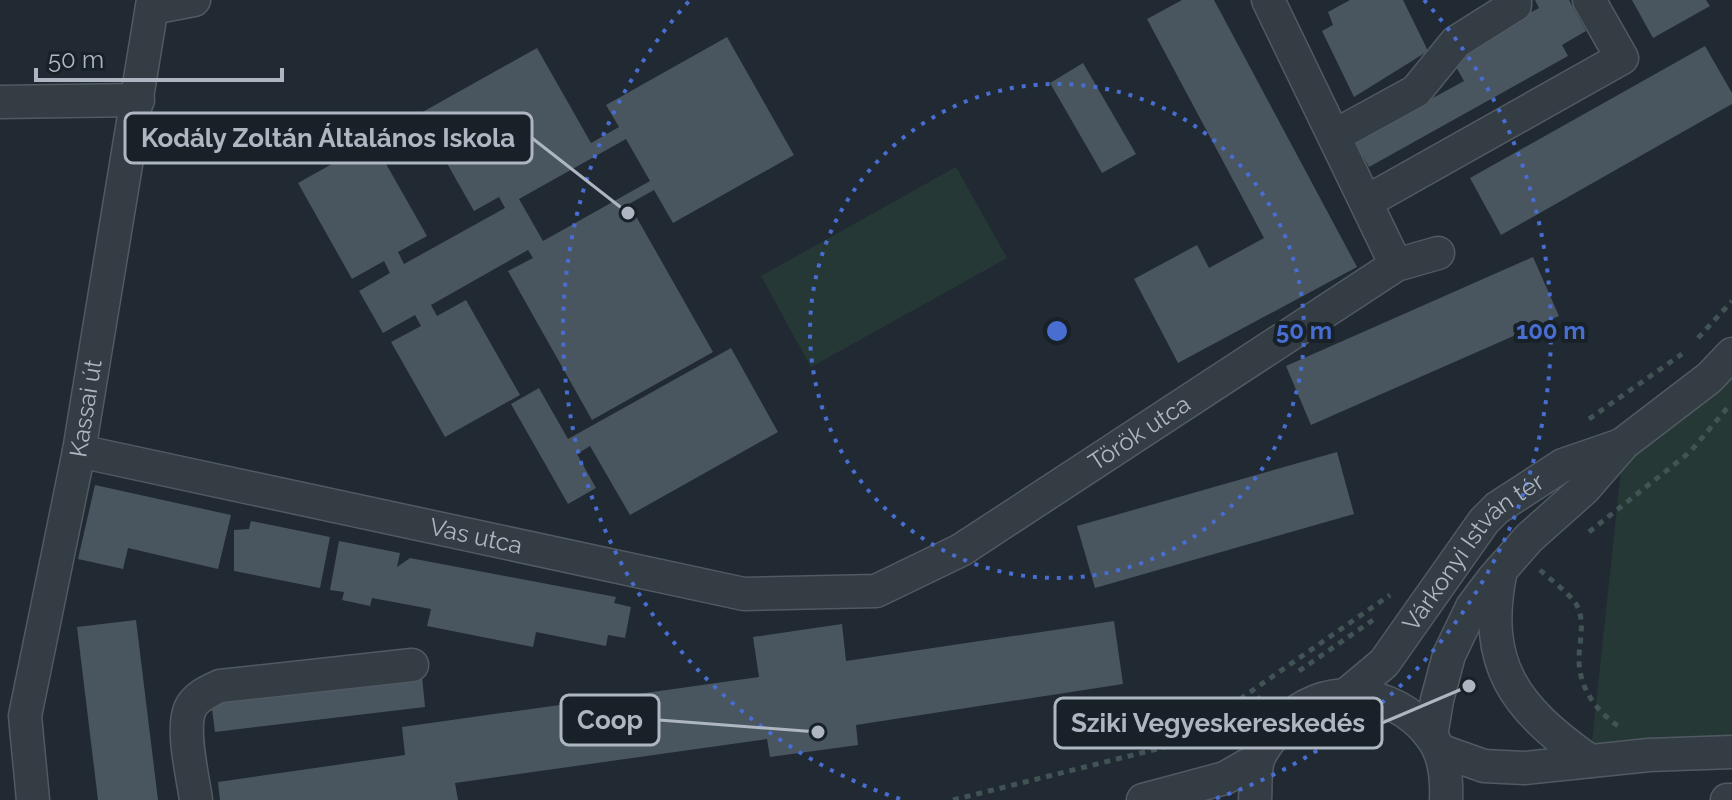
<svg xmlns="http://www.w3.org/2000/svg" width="1732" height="800" font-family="Raleway,sans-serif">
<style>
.green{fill:#263836}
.building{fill:#49555f;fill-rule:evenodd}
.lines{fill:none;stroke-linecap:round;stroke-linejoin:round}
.minor-casing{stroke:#515a62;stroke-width:35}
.path{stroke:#425354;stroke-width:5;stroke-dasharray:6 6;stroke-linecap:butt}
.minor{stroke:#343c44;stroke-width:32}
.ring{fill:none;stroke:#486ed1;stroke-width:4;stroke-dasharray:4 8}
.labels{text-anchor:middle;stroke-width:8;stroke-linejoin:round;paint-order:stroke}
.street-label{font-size:24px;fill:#aeb7c1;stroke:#192128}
.centre{fill:#486ed1;stroke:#192128;stroke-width:4}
.ring-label{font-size:24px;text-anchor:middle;font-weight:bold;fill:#486ed1;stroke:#192128;stroke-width:8;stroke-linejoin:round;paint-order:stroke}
.leader{fill:none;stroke:#aeb7c1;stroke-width:3}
.callout-dot{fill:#aeb7c1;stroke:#192128;stroke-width:3}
.callout{fill:#192128;stroke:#aeb7c1;stroke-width:3}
.callout-label{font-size:26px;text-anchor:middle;font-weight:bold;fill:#aeb7c1}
</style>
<rect width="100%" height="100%" fill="#212a33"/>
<g class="green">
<path d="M 956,167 L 1007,258 L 811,367 L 761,276 Z"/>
<path d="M 1732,354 L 1732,752 L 1590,761 L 1624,443 Z"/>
</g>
<g class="building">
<path d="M 1182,0 L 1214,0 L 1357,267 L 1178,363 L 1134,279 L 1197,245 L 1209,268 L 1264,238 L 1147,19 Z"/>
<path d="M 1350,0 L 1403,0 L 1428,51 L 1354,97 L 1322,31 L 1333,25 L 1328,12 Z"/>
<path d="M 1535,0 L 1569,0 L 1586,31 L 1562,45 L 1568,56 L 1369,167 L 1354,141 L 1464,81 L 1450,56 L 1539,8 Z"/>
<path d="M 1632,0 L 1706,0 L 1710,6 L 1653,38 Z"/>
<path d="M 727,37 L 794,155 L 673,223 L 654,190 L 629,204 L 713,352 L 592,420 L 508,271 L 533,258 L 528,250 L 431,305 L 437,316 L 466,300 L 520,395 L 445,437 L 391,342 L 421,326 L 415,315 L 383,333 L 359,291 L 390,273 L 384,261 L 352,279 L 298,183 L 373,141 L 427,236 L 398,252 L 404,264 L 505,208 L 499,197 L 474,211 L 419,114 L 537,48 L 591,143 L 619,127 L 606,105 ZM 626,139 L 650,181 L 543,241 L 519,199 Z"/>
<path d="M 1705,46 L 1732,93 L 1732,104 L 1501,235 L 1470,178 Z"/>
<path d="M 1083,63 L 1136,154 L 1102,173 L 1050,83 Z"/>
<path d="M 1533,257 L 1559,316 L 1311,425 L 1286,366 Z"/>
<path d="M 731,348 L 778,432 L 630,515 L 590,446 L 577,454 L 596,488 L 568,504 L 511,404 L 539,388 L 568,439 Z"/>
<path d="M 1337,452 L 1354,514 L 1095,588 L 1077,526 Z"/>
<path d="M 95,485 L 231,515 L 218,569 L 128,548 L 123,569 L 78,559 Z"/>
<path d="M 251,521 L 330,537 L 320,588 L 234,571 L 234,530 L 249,529 Z"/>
<path d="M 339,541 L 400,553 L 397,567 L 410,558 L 616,597 L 614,603 L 631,607 L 625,638 L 608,635 L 606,646 L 536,632 L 533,647 L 427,626 L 431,609 L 372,598 L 370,606 L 342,600 L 344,592 L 330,590 Z"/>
<path d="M 136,620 L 158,800 L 98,800 L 77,627 Z"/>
<path d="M 1114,621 L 1123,684 L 856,725 L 858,745 L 770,757 L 767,739 L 455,783 L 458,800 L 220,800 L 218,782 L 405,755 L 402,727 L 759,677 L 753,637 L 842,624 L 846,661 Z"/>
<path d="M 422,676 L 425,707 L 215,732 L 211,701 Z"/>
</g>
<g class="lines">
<g class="minor-casing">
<g id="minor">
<path d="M 1268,0 L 1396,265"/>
<path d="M 152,8 L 194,0"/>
<path d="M 0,102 L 138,100"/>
<path d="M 1334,136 L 1416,91 L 1456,42 L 1515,5 L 1515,0"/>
<path d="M 1366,202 L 1622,58 L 1589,0"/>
<path id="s1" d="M 79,451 L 744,594 L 876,591 L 961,550 L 1396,265 L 1438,253"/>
<path d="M 1501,570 C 1481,665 1515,708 1590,761"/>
<path id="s2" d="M 1347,694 L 1384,663 L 1484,521 L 1497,508 L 1563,465 L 1621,445"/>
<path d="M 1431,736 L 1437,700 L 1449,655 L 1472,607 L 1493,579 L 1529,538 L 1584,489 L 1624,443 L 1709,378 L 1732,354"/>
<path d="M 1439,750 L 1484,766 L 1524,768 L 1649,755 L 1732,752"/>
<path id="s3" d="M 33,800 L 25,716 L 79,451 L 153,0"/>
<path d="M 196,800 C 193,777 181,730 190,709 C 195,697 209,691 220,686 L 412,665"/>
<path d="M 1143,800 L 1225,778 L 1258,759"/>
<path d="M 1255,800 C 1256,787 1254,769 1259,757 C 1264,746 1273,736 1280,727 C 1321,679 1394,688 1430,735 C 1445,753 1447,778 1446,800"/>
<path d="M 1727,800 L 1732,800"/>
</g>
</g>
<g class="path">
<path d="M 1698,338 L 1732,301"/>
<path d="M 1589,419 L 1682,354"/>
<path d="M 1589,532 L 1690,452 L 1729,406"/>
<path d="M 1540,570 C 1551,580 1568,592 1576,604 C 1586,620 1579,642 1579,659 C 1579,687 1595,710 1618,726"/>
<path d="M 1299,671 L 1373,620"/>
<path d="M 1181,740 L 1390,595"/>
<path d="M 953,800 L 1201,738 L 1261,697"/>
</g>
<use href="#minor" class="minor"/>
</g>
<g class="ring">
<circle cx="1057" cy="331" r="247"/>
<path d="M900 799A494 494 0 0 1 690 0M1424 0A494 494 0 0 1 1214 799"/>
</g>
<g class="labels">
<g class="street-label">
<text dy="8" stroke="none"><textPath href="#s3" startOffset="398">Kassai út</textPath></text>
<text dy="8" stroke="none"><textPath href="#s1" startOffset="1120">Török utca</textPath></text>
<text dy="8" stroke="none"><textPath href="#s1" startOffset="406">Vas utca</textPath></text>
<text dy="8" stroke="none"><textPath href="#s2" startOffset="192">Várkonyi István tér</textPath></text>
</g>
</g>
<circle cx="1057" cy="331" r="12" class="centre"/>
<g class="ring-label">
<text x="1304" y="339">50 m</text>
<text x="1551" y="339">100 m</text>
</g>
<path class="leader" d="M628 213L532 138M818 732L659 720M1469 686L1382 723"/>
<g class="callout-dot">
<circle cx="628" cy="213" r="8"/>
<circle cx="818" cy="732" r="8"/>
<circle cx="1469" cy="686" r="8"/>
</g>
<g class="callout">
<rect x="125" y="113" width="407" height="50" rx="8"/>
<rect x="561" y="695" width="98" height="50" rx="8"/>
<rect x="1055" y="698" width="327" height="50" rx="8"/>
</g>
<g class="callout-label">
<text x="328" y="147">Kodály Zoltán Általános Iskola</text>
<text x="610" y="729">Coop</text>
<text x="1218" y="732">Sziki Vegyeskereskedés</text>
</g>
<path d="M36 68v12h246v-12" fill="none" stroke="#aeb7c1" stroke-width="4"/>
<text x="48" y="68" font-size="24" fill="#aeb7c1" stroke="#192128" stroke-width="6" paint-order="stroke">50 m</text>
</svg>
